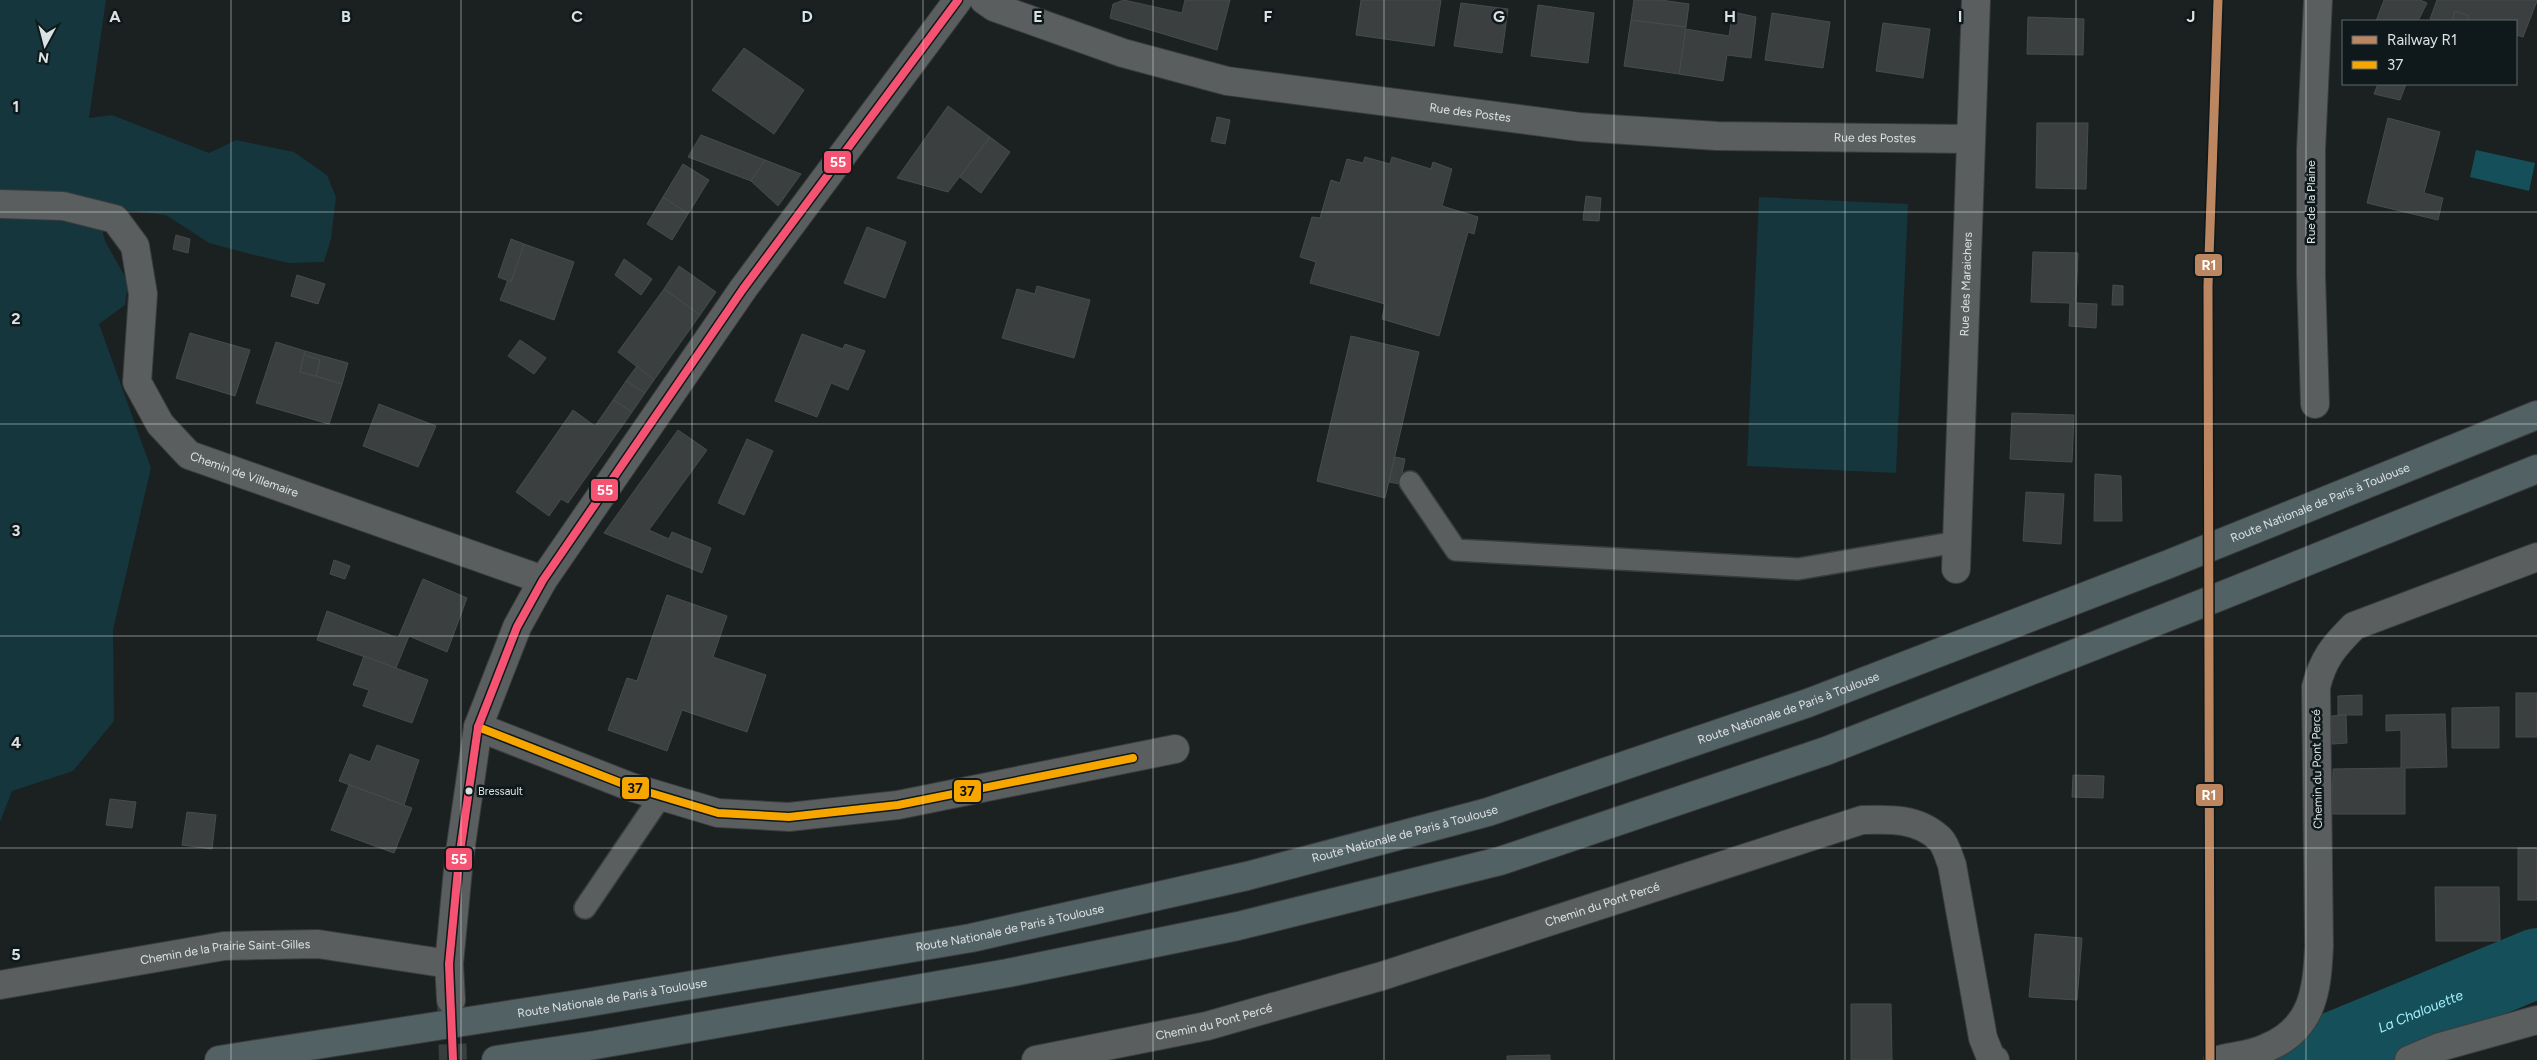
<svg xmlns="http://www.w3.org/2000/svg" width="2537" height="1060" font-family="Figtree,sans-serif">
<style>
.green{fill:#14363c}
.water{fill:#15505a}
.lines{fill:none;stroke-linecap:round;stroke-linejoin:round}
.river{stroke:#15505a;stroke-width:70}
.building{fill:#3b3f40;stroke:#464b4c}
.tertiary-tunnel{stroke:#383d3e;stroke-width:28;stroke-dasharray:28 14;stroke-linecap:butt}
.service-casing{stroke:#393c3d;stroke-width:24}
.minor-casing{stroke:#393c3d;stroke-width:30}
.tertiary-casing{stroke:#393c3d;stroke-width:30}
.primary-casing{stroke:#393c3d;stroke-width:30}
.service{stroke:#5a5e5e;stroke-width:21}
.minor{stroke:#5a5e5e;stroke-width:28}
.tertiary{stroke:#5a5e5e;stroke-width:28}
.primary{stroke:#526163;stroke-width:28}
.bus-1-casing{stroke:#0f181a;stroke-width:11}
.bus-2-casing{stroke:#0f181a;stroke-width:11}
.bus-1{stroke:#f7a600;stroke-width:8}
.bus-2{stroke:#f65372;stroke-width:8}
.rail-1-casing{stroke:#0f181a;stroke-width:12}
.rail-1{stroke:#bb8660;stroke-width:9}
.grid{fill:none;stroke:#dbe2e3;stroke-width:1;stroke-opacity:0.55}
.bus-dot{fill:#dbe2e3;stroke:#0f181a;stroke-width:2}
.labels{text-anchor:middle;stroke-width:5;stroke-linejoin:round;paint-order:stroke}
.bus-label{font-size:11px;fill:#dbe2e3;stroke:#0f181a;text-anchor:start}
.street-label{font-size:12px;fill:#dbe2e3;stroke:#0f181a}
.water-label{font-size:14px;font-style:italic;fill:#a3edfb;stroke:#0f181a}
.grid-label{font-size:16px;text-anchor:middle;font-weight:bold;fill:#dbe2e3;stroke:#0f181a;stroke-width:5;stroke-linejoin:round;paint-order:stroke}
.line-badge{stroke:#0f181a;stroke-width:2}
.badge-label{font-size:14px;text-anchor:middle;font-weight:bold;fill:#fff}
.pale-badge-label{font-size:14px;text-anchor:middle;font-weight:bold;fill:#111}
</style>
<rect width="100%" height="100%" fill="#1b2021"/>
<g class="green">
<path d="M 0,0 L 106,0 L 89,118 L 112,115 L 209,153 L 236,140 L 294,152 L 327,175 L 336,197 L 331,239 L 324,262 L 289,263 L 250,254 L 209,243 L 166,215 L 105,208 L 100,221 L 105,241 L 128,282 L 125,305 L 99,324 L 151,468 L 113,630 L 114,721 L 73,771 L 12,791 L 0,822 Z"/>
<path d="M 1759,197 L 1908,204 L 1896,473 L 1747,466 Z"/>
</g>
<path class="water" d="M 2476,150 L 2535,163 L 2529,191 L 2470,177 Z"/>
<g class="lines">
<path class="river" id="s1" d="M 2302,1060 L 2537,963"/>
</g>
<g class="building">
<path d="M 1124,0 L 1182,13 L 1185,0 L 1230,0 L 1217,50 L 1110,18 L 1113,4 Z"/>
<path d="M 1361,0 L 1441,0 L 1434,46 L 1356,35 Z"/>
<path d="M 1634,0 L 1661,0 L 1689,4 L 1686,27 L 1631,20 Z"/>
<path d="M 2384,0 L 2420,0 L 2427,3 L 2418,21 L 2376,21 Z"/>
<path d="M 2437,0 L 2537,0 L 2537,1 L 2523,37 L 2516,35 L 2516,21 L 2467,21 L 2469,16 L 2455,11 L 2452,21 L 2430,19 Z"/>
<path d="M 1461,3 L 1508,9 L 1502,53 L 1454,46 Z"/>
<path d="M 1538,5 L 1594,13 L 1588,63 L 1531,56 Z"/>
<path d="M 2455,11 L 2469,16 L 2467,21 L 2452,21 Z"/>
<path d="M 1733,12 L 1756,17 L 1751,58 L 1727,55 L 1723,81 L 1679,74 L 1685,29 L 1729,36 Z"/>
<path d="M 1772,13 L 1830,22 L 1823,68 L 1765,60 Z"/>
<path d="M 2028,17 L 2084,19 L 2083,55 L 2027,54 Z"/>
<path d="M 1631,20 L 1686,27 L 1679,74 L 1624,66 Z"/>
<path d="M 1883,23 L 1930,29 L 1923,78 L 1876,71 Z"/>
<path d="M 744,48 L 804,90 L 774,134 L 712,90 Z"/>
<path d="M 2378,84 L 2406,84 L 2400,100 L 2374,94 Z"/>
<path d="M 948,106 L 990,137 L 948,192 L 897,178 Z"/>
<path d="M 1217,117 L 1230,120 L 1225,144 L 1211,141 Z"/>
<path d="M 2388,118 L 2440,132 L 2424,193 L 2443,198 L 2438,220 L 2367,203 Z"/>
<path d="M 2037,123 L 2088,123 L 2086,189 L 2036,188 Z"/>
<path d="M 701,135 L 765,160 L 751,181 L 688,157 Z"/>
<path d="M 990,137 L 1010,152 L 981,193 L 960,177 Z"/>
<path d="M 1365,157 L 1390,164 L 1392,157 L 1431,169 L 1433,162 L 1452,169 L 1442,206 L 1478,217 L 1474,234 L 1468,232 L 1439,336 L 1382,319 L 1385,304 L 1310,283 L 1316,262 L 1300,257 L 1312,217 L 1320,218 L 1331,180 L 1340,183 L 1347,159 L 1363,163 Z"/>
<path d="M 765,160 L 801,174 L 778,206 L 751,181 Z"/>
<path d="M 683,164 L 709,180 L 688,214 L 663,197 Z"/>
<path d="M 1586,196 L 1601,198 L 1599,221 L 1583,220 Z"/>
<path d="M 663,197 L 688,214 L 672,240 L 647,224 Z"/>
<path d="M 867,227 L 906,242 L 885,298 L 844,283 Z"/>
<path d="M 176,235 L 190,239 L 188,253 L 173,249 Z"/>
<path d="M 511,239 L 524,244 L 511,282 L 498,277 Z"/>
<path d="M 524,244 L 574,262 L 554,320 L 500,300 L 508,280 L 511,282 Z"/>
<path d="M 2033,252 L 2078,253 L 2076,303 L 2097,304 L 2096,328 L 2069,326 L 2070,303 L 2031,302 Z"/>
<path d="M 624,259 L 652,279 L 641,295 L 615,275 Z"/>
<path d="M 679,266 L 716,292 L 700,315 L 664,289 Z"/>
<path d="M 297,275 L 325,284 L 318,304 L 291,296 Z"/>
<path d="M 2113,285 L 2123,286 L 2123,305 L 2112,305 Z"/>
<path d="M 1037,286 L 1090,300 L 1074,358 L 1002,338 L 1017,289 L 1035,294 Z"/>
<path d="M 664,289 L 700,315 L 654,380 L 618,352 Z"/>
<path d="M 190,333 L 250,350 L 235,396 L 176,378 Z"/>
<path d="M 802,334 L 843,349 L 845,344 L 865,351 L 848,390 L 831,383 L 817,417 L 775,401 Z"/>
<path d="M 1351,336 L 1419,352 L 1385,498 L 1317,481 Z"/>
<path d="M 520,340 L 546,358 L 534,374 L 508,356 Z"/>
<path d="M 276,342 L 305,351 L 300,372 L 342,384 L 329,424 L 256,403 Z"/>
<path d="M 305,351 L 348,363 L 342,384 L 316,376 L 320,360 L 304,355 Z"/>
<path d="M 304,355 L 320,360 L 316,376 L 300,372 Z"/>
<path d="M 637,366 L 654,380 L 645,393 L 626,381 Z"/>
<path d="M 626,381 L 645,393 L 632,412 L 613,400 Z"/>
<path d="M 613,400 L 632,412 L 568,503 L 561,499 L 549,516 L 516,492 L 573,410 L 595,426 Z"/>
<path d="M 379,404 L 436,426 L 418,467 L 363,446 Z"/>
<path d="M 2012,413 L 2074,415 L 2072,462 L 2010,459 Z"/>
<path d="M 678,430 L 707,450 L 649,530 L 669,539 L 672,532 L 711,548 L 702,573 L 604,533 Z"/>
<path d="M 747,439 L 773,451 L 744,515 L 718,503 Z"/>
<path d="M 1395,457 L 1405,459 L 1400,484 L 1389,482 Z"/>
<path d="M 2095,474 L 2121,476 L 2122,521 L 2094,521 Z"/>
<path d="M 2026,492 L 2064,494 L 2061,544 L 2023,541 Z"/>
<path d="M 334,560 L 350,566 L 345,579 L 330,574 Z"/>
<path d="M 423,579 L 467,598 L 447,652 L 409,636 L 396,668 L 317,640 L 327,611 L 398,638 Z"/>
<path d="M 667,595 L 727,616 L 713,657 L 766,675 L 747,732 L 682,710 L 667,751 L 608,730 L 627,678 L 637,681 Z"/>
<path d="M 364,656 L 428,680 L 412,723 L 363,706 L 369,690 L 353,685 Z"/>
<rect x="2516" y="693" width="21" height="44"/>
<path d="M 2362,695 L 2362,715 L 2338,715 L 2338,696 Z"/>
<path d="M 2499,707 L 2499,748 L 2452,748 L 2452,708 Z"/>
<path d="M 2445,714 L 2447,767 L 2405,768 L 2405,814 L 2332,814 L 2333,769 L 2401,768 L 2401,730 L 2386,731 L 2386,715 Z"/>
<path d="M 2346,715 L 2347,743 L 2332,744 L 2331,716 Z"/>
<path d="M 377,745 L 419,760 L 404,805 L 339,781 L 350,754 L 370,762 Z"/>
<path d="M 2073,775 L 2104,776 L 2103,798 L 2072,797 Z"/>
<path d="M 349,785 L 412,808 L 394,853 L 331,830 Z"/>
<path d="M 110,799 L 136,802 L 132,828 L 106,825 Z"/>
<path d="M 187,812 L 216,815 L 212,849 L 182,845 Z"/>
<rect x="2518" y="848" width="19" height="52"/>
<path d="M 2435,887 L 2499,887 L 2500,941 L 2436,941 Z"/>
<path d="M 2035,934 L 2082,938 L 2077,1000 L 2029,997 Z"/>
<path d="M 1851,1004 L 1891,1004 L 1892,1060 L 1851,1060 Z"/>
<path d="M 1550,1055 L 1550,1060 L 1507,1060 L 1507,1056 Z"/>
</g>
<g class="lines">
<path class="tertiary-tunnel" d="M 451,1002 L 453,1060"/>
<g class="service-casing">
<g id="service">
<path d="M 1410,482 L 1456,550 L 1798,569 L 1957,542"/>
<path d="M 585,908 L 661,796"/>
</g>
</g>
<g class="minor-casing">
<g id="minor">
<path id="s2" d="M 984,0 L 994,7 L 1123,53 L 1227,81 L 1580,127 L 1717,136 L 1971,139"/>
<path id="s3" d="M 0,204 L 63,206 L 115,219 L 135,246 L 143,294 L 137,382 L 160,424 L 189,455 L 543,580"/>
<path d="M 2315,404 L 2311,275 L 2311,150 L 2318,0"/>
<path id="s4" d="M 1956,569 L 1976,0"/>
<path d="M 478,727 L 631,787 L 718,813 L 789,817 L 898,805 L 1175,749"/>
<path id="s5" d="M 0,985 L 224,946 L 318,944 L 449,964"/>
<path id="s6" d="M 1036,1060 L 1207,1026 L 1382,976 L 1862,820 C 1890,819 1918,818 1940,839 C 1946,845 1949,857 1952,865 L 1983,1038 L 1991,1058 L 1995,1060"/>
<path d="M 2218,1060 C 2233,1056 2252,1055 2266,1048 C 2313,1029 2317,991 2319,946 L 2316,687 C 2323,659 2333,647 2354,626 L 2537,557"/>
<path d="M 2409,1060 L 2440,1047 L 2537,1020"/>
</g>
</g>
<g class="tertiary-casing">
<path id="tertiary" d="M 451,1000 L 449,964 L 459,859 L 478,727 L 517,627 L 543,580 L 743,289 L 958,0"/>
</g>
<g class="primary-casing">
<g id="primary">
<path id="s7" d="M 219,1060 L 585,1003 L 971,938 L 1247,876 L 1488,812 L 1808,703 L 2169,564 L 2537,415"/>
<path d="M 496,1060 L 595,1045 L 1008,973 L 1238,926 L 1500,861 L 1826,751 L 2211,600 L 2537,469"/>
</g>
</g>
<use href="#service" class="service"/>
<use href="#minor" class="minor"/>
<use href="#tertiary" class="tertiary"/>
<use href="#primary" class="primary"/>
<g class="bus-1-casing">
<path id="bus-1" d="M 478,727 L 631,787 L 718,813 L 789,817 L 898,805 L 1133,758"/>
</g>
<g class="bus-2-casing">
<path id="bus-2" d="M 453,1060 L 449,964 L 459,859 L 478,727 L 517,627 L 543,580 L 743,289 L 958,0"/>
</g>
<use href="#bus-1" class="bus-1"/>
<use href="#bus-2" class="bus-2"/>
<g class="rail-1-casing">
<path id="rail-1" d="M 2210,1060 L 2208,286 L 2218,0"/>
</g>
<use href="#rail-1" class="rail-1"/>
</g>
<path class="grid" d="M 231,0 L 231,1060M 461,0 L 461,1060M 692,0 L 692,1060M 923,0 L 923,1060M 1153,0 L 1153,1060M 1384,0 L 1384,1060M 1614,0 L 1614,1060M 1845,0 L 1845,1060M 2076,0 L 2076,1060M 2306,0 L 2306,1060M 0,212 L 2537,212M 0,424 L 2537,424M 0,636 L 2537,636M 0,848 L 2537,848"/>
<circle class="bus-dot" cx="469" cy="791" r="4.5"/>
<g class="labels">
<g class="bus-label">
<text x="478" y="795">Bressault</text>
</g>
<g class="street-label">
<text dy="4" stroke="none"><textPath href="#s2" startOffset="502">Rue des Postes</textPath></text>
<text dy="4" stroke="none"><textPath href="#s2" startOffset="908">Rue des Postes</textPath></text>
<text transform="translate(2311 202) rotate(-90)" y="4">Rue de la Plaine</text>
<text dy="4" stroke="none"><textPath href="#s4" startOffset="285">Rue des Maraichers</textPath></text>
<text dy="4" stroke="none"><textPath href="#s3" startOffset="436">Chemin de Villemaire</textPath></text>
<text dy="4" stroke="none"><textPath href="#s7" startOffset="2182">Route Nationale de Paris à Toulouse</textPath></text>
<text dy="4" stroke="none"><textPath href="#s7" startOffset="1612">Route Nationale de Paris à Toulouse</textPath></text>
<text transform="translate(2317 769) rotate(-91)" y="4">Chemin du Pont Percé</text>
<text dy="4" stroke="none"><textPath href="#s7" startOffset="1208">Route Nationale de Paris à Toulouse</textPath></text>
<text dy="4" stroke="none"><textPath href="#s6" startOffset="588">Chemin du Pont Percé</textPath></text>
<text dy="4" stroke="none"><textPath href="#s7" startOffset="802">Route Nationale de Paris à Toulouse</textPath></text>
<text dy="4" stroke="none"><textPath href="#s5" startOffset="228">Chemin de la Prairie Saint-Gilles</textPath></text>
<text dy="4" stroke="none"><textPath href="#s7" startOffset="398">Route Nationale de Paris à Toulouse</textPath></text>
<text dy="4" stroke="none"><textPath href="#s6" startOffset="182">Chemin du Pont Percé</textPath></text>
</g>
<g class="water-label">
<text dy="5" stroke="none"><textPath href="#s1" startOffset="128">La Chalouette</textPath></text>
</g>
</g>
<g class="grid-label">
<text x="115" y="22">A</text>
<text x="346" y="22">B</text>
<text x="577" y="22">C</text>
<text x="807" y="22">D</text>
<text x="1038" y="22">E</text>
<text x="1268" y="22">F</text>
<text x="1499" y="22">G</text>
<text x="1730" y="22">H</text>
<text x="1960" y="22">I</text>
<text x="2191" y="22">J</text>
<text x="16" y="112">1</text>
<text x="16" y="324">2</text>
<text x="16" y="536">3</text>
<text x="16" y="748">4</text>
<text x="16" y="960">5</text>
</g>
<g class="line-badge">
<rect x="823" y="150" width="29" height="24" rx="5" fill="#f65372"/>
<rect x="2194" y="253" width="29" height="24" rx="5" fill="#bb8660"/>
<rect x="590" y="478" width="29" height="24" rx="5" fill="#f65372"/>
<rect x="621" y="776" width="29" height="24" rx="5" fill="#f7a600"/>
<rect x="953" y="779" width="29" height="24" rx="5" fill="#f7a600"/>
<rect x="2195" y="783" width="29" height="24" rx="5" fill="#bb8660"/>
<rect x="445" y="847" width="28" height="24" rx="5" fill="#f65372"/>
</g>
<g class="badge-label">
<text x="838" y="167">55</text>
<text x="2209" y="270">R1</text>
<text x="605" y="495">55</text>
<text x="2209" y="800">R1</text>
<text x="459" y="864">55</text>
</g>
<g class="pale-badge-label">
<text x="635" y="793">37</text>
<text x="967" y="796">37</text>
</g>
<rect x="2342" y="20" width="175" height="65" fill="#0f181a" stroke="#61696a"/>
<rect x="2352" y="36" width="25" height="8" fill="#bb8660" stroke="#61696a"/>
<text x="2387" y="45" font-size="15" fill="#dbe2e3">Railway R1</text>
<rect x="2352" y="61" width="25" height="8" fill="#f7a600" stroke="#61696a"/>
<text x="2387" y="70" font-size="15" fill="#dbe2e3">37</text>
<g transform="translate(45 45) rotate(187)" stroke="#0f181a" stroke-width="4" paint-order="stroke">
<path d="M0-4L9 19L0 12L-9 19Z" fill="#dbe2e3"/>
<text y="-8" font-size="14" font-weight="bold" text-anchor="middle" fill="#dbe2e3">N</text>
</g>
</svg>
